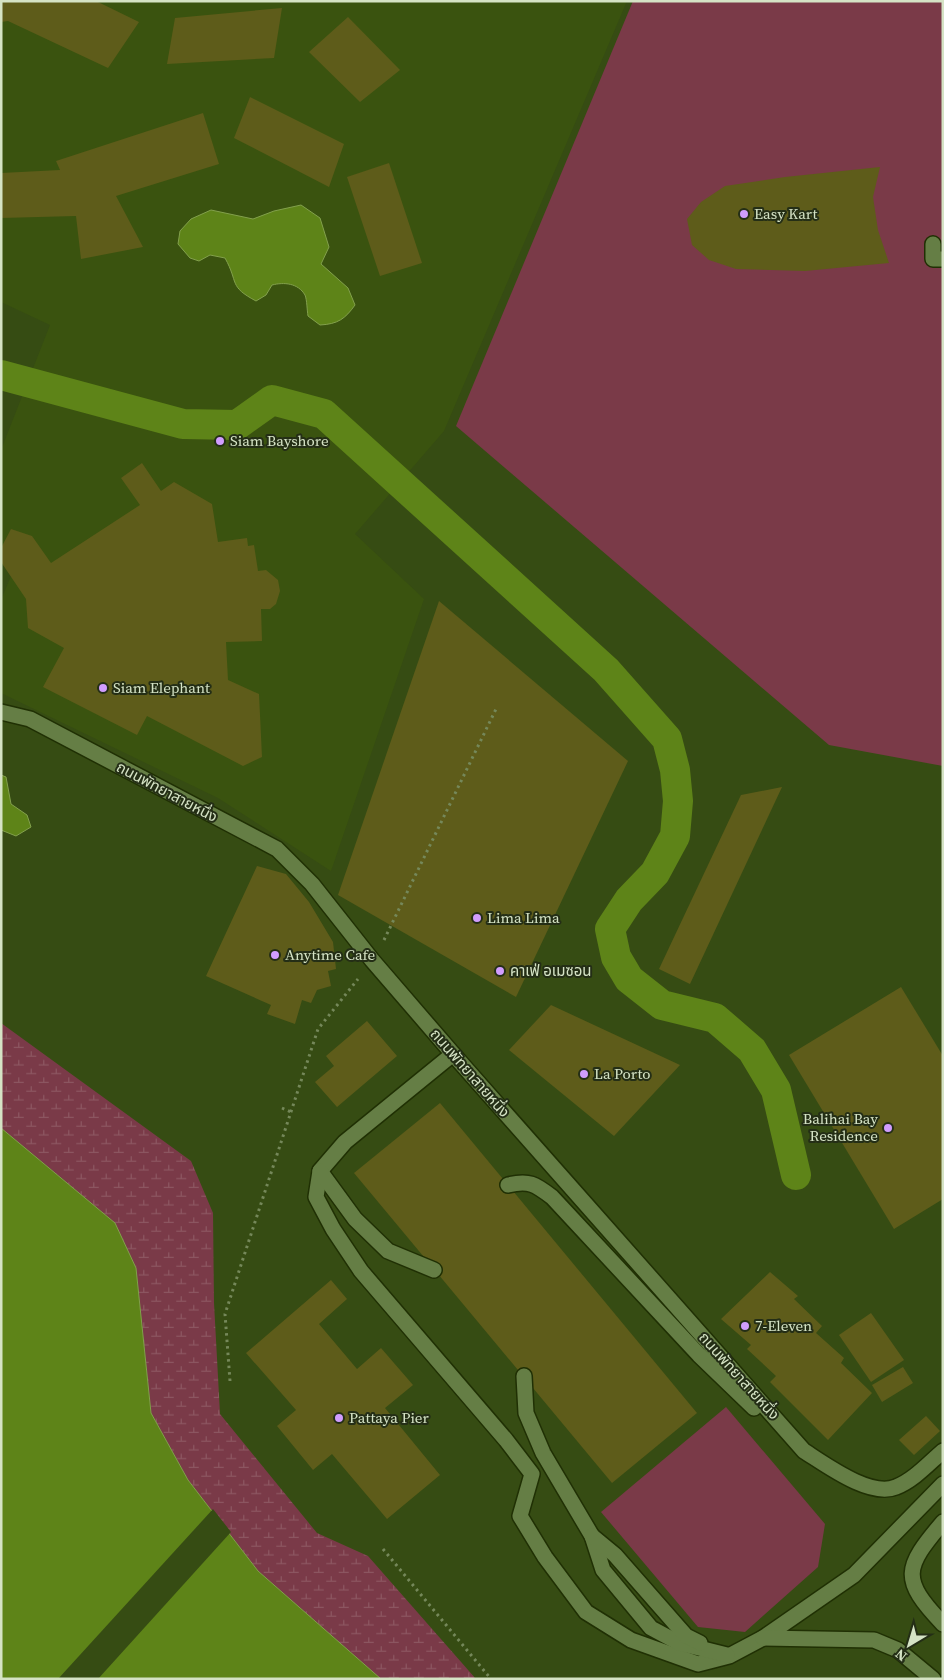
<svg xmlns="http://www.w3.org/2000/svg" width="944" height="1680" font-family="'Source Serif 4','Noto Sans Thai',serif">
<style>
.built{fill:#3a530f}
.green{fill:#7a3a48}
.wetland{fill:url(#wetland-marsh)}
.water{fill:#5e8418;stroke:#82a04c}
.pier{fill:#364c13}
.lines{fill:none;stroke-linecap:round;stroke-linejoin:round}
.canal{stroke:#5e8418;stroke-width:30}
.building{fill:#5e5c1a}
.minor-casing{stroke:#203004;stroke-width:18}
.path{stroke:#75885a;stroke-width:3;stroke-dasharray:2.5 4;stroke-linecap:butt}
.minor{stroke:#657e45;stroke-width:15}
.poi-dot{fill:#d19dfe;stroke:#242e16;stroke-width:2}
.labels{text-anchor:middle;stroke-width:4;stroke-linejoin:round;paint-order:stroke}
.poi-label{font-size:15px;fill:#d5e3c5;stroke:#242e16;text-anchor:start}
.street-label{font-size:15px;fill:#d5e3c5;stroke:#242e16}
</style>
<defs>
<pattern id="wetland-marsh" width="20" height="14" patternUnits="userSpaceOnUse" patternTransform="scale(1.25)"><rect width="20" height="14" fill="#7a3a48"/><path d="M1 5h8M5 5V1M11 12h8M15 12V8" fill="none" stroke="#8c5661"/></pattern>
</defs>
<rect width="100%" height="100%" fill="#364c13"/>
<path class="built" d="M 1,1 L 627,1 L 444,431 L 355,534 L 424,599 L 331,871 L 218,798 L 1,693 L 1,600 L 11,576 L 1,562 L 1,450 L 50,325 L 1,302 Z"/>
<g class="green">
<path d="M 633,1 L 943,1 L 943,766 L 829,745 L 456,426 Z"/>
<path d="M 726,1407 L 825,1524 L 818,1567 L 745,1632 L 698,1627 L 601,1512 Z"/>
</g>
<path class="wetland" d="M 1,1023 L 191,1161 L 213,1213 L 214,1303 L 220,1414 L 317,1533 L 368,1556 L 476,1679 L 381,1679 L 258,1571 L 188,1480 L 151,1413 L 137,1278 L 115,1223 L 1,1128 Z"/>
<g class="water">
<path d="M 301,205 L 320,218 L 329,247 L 321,264 L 348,288 L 355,305 C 345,319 338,324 320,325 L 308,316 C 307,310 307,300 305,295 C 298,283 284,282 272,285 L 266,295 L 256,301 C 228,286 239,283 225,258 L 210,255 L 199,261 L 190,258 L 178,244 L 180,231 L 191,219 L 211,210 L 253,219 L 274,211 Z"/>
<path d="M 1,775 L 6,777 L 11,804 L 27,815 L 31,827 L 16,836 L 1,830 Z"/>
<path d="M 1,1128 L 115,1223 L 136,1268 L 151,1413 L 188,1480 L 258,1571 L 381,1679 L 1,1679 Z"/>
</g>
<path class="pier" d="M 213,1509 L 231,1532 L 98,1679 L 58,1679 Z"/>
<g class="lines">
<path class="canal" d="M 1,375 L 183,424 L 237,425 L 272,400 L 324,414 L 606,670 L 667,739 L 675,770 L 678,801 L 675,836 L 655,873 L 629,900 L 610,929 L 616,957 L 629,979 L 662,1005 L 715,1018 L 752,1050 L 776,1090 L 796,1175"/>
</g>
<g class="building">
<path d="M 1,1 L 96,1 L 139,22 L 108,68 L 8,21 L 1,22 Z"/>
<path d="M 282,8 L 274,58 L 167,64 L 175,18 Z"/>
<path d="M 348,17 L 400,70 L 360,102 L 309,52 Z"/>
<path d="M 250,97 L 344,144 L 329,187 L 234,138 Z"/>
<path d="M 203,113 L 219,164 L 116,196 L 143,247 L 81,259 L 76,216 L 1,218 L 1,173 L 60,170 L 56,161 Z"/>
<path d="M 389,163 L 422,263 L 380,276 L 347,177 Z"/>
<path d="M 880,167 L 873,197 L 878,230 L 889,263 L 805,271 L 736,269 L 709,260 L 692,245 L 687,219 L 701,202 L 725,186 L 785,177 Z"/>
<path d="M 142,463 L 161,491 L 174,482 L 212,504 L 218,542 L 247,538 L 248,546 L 254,545 L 258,571 L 266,570 L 278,580 L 280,591 L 276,604 L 270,609 L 261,609 L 262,641 L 226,642 L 228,680 L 259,694 L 262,757 L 243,766 L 147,716 L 137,735 L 43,687 L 64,648 L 28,628 L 26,599 L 1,562 L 1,548 L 11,529 L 32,536 L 51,563 L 140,505 L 121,478 Z"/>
<path d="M 439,601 L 628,761 L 516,997 L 338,895 Z"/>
<path d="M 782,787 L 690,984 L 659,969 L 741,795 Z"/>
<path d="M 257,866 L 286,874 L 309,902 L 333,942 L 336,969 L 328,971 L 331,986 L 317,990 L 311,1003 L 302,1000 L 295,1024 L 267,1014 L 271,1005 L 206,976 Z"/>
<path d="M 901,987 L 943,1056 L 943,1199 L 894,1229 L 789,1055 Z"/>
<path d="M 551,1005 L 680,1065 L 614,1136 L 509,1050 Z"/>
<path d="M 367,1021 L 397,1056 L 337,1107 L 315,1082 L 334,1066 L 326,1056 Z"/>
<path d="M 440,1103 L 697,1413 L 612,1483 L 354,1173 Z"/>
<path d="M 770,1272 L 798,1296 L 794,1299 L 822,1326 L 816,1333 L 844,1358 L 841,1363 L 872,1393 L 828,1440 L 770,1382 L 776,1376 L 747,1349 L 751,1345 L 721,1319 Z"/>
<path d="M 331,1280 L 347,1299 L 319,1324 L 357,1369 L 381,1348 L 413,1385 L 385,1408 L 440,1475 L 387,1519 L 332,1454 L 313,1470 L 277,1426 L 296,1410 L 246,1353 Z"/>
<path d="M 871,1313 L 904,1360 L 871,1382 L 839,1335 Z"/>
<path d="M 903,1367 L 913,1383 L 882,1402 L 872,1385 Z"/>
<path d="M 926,1416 L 940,1431 L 914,1455 L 899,1440 Z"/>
</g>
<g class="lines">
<g class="minor-casing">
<g id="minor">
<path d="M 933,244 L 933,259 L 943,259"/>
<path d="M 1,712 L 30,719 L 277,849 L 312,884 L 372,960 L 453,1054 L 804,1451 C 825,1464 870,1498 896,1487 C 914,1480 929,1463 943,1451"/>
<path d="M 453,1054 L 345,1142 L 320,1171 L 316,1197 L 333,1229 L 361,1271 L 506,1440 L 532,1474 L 520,1516 L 545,1557 L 586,1612 L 631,1640 L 698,1664 L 729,1656 L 763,1638 L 854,1575 L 943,1484"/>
<path d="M 320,1171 L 355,1219 L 388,1251 L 434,1270"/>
<path d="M 508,1185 C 529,1180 535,1184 552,1197 L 699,1355 L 754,1408"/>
<path d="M 524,1376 L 526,1413 L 543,1453 L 592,1536 L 603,1570 L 651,1628 L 679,1643 L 727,1655"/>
<path d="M 943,1522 C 904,1568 900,1579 943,1624"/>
<path d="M 592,1536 L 615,1555 L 686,1636 L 700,1643"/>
<path d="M 763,1638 L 874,1640 L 898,1650 L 933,1679"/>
</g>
</g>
<g class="path">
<path d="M 384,940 L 497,707"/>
<path d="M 282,1108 L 291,1112"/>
<path d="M 230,1381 L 225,1314 L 318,1029 L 358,979"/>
<path d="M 383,1549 L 491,1679"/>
</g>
<use href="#minor" class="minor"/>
</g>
<g class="poi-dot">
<circle cx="744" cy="214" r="5"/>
<circle cx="220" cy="441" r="5"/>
<circle cx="103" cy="688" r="5"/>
<circle cx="477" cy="918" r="5"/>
<circle cx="275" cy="955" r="5"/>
<circle cx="500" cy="971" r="5"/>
<circle cx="584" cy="1074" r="5"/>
<circle cx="888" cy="1128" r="5"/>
<circle cx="745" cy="1326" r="5"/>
<circle cx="339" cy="1418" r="5"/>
</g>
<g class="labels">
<g class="poi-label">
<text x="754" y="219">Easy Kart</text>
<text x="230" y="446">Siam Bayshore</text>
<text x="113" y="693">Siam Elephant</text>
<text x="487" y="923">Lima Lima</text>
<text x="285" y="960">Anytime Cafe</text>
<text x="510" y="976">คาเฟ่ อเมซอน</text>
<text x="594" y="1079">La Porto</text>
<text x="878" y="1124" text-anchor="end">Balihai Bay<tspan x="878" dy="17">Residence</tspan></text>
<text x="755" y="1331">7-Eleven</text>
<text x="349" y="1423">Pattaya Pier</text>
</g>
<g class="street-label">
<text transform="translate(167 792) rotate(28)" y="5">ถนนพัทยาสายหนึ่ง</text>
<text transform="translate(470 1073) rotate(49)" y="5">ถนนพัทยาสายหนึ่ง</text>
<text transform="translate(739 1376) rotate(48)" y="5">ถนนพัทยาสายหนึ่ง</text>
</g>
</g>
<rect width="944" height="1680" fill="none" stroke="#d5e3c5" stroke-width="5"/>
<g transform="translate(909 1645) rotate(218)" stroke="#242e16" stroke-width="4" paint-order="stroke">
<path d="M0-4L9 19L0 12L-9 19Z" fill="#d5e3c5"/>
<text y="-8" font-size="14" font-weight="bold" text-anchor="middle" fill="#d5e3c5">N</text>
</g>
</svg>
